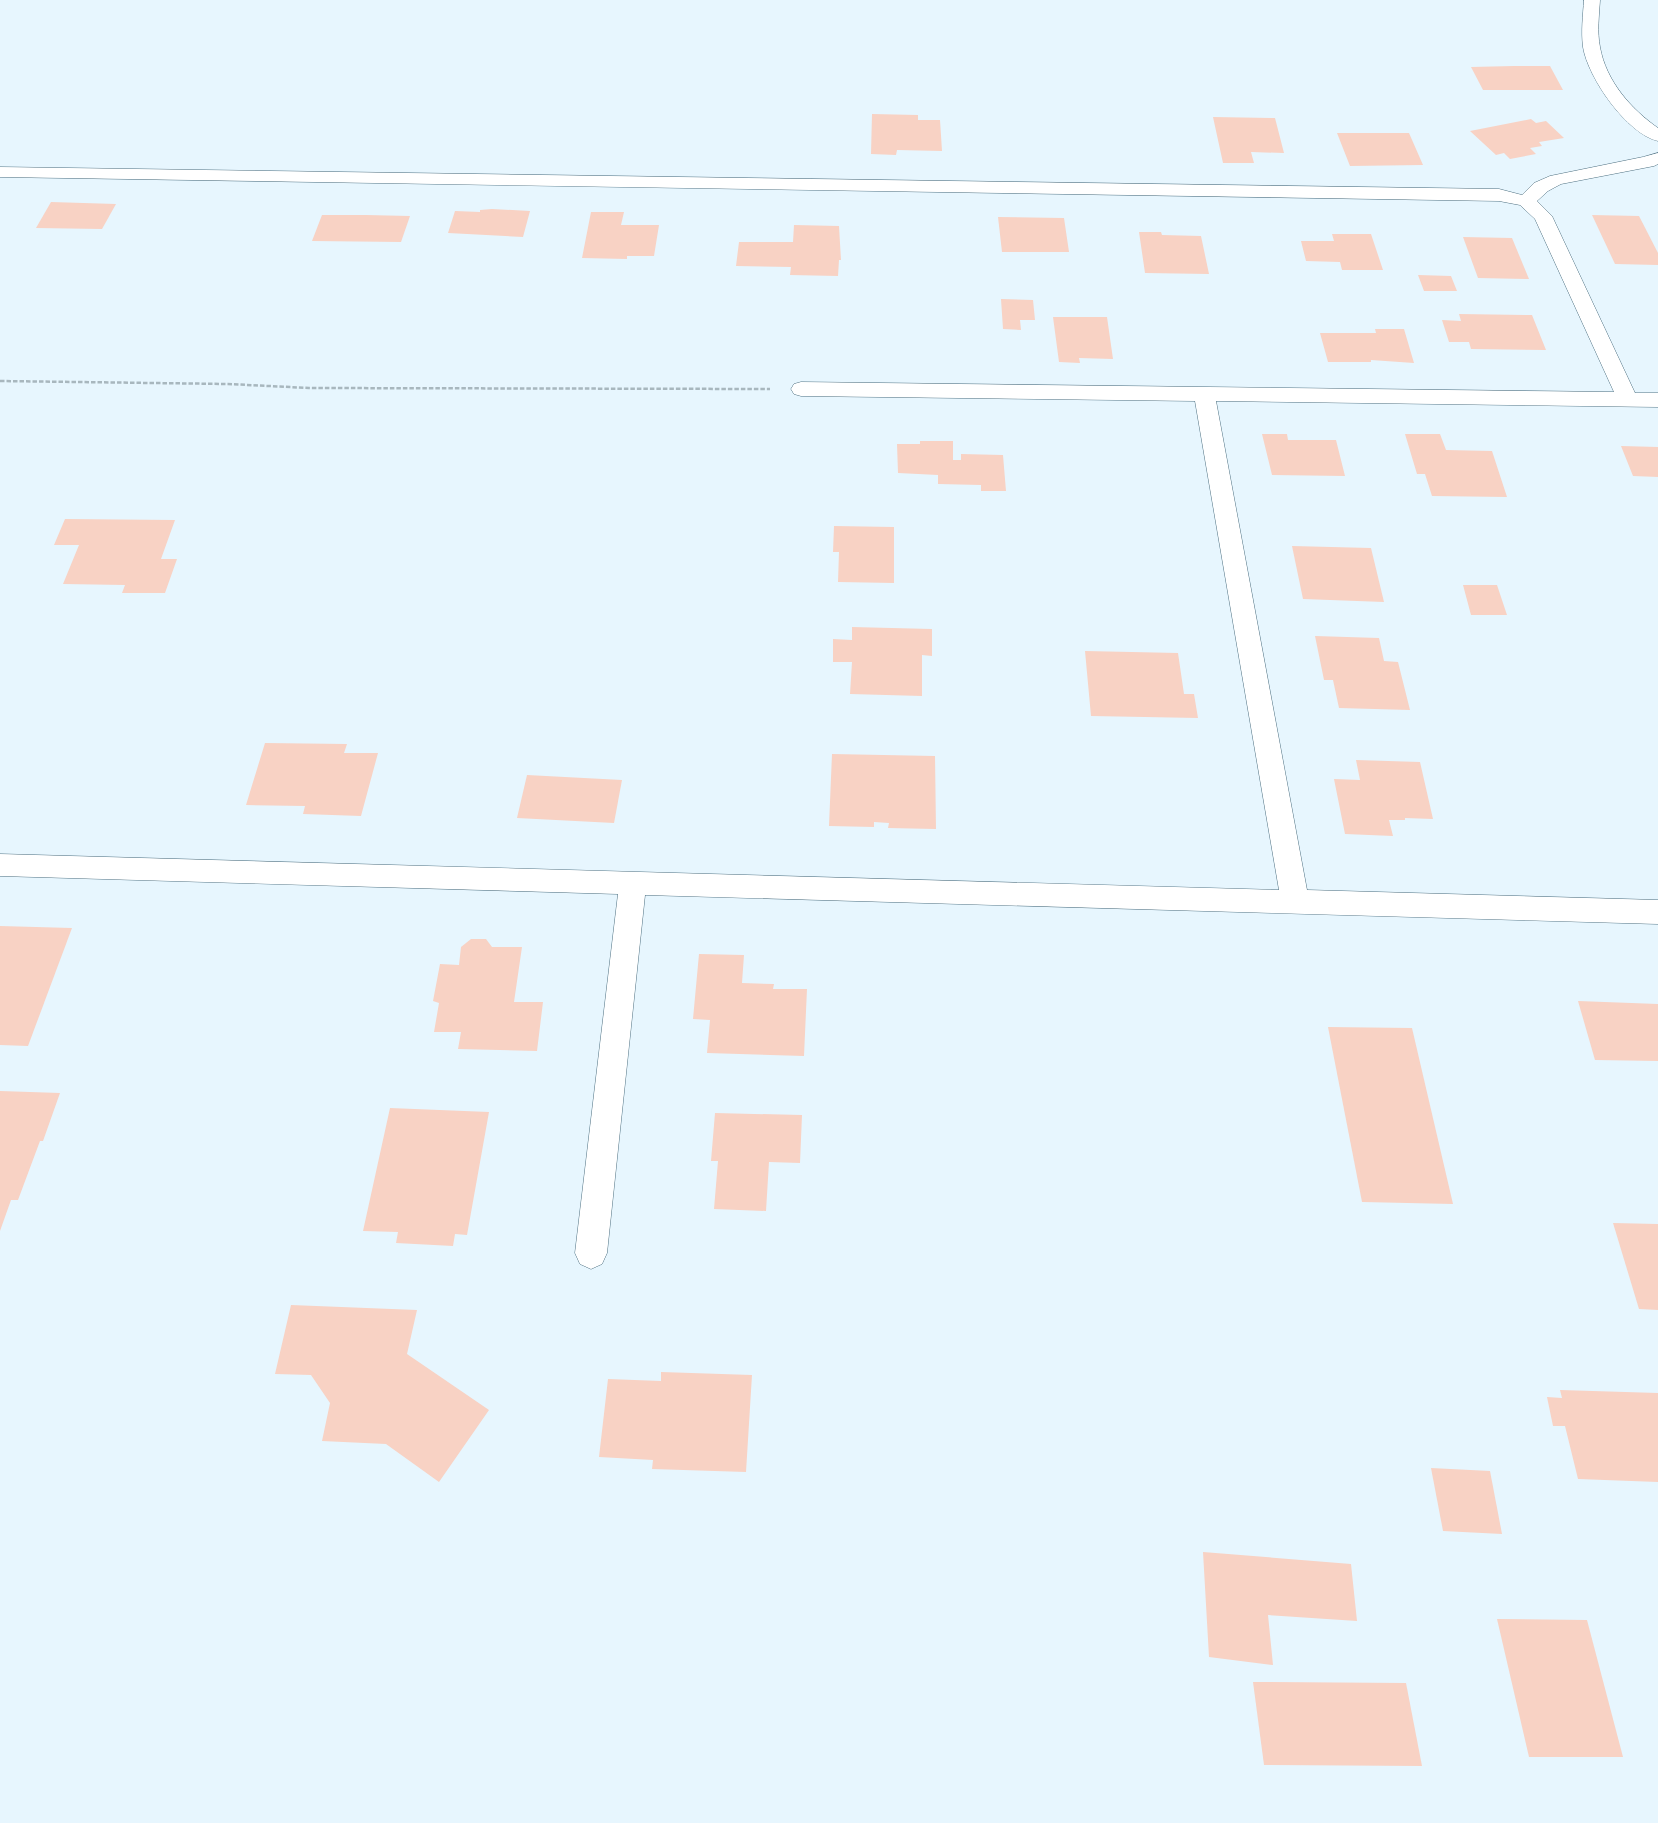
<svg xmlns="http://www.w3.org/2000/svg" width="1658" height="1823" font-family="'Source Serif 4',serif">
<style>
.building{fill:#f8d2c4}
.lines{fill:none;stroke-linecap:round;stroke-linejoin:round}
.minor-casing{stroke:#4e7081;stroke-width:1}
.path{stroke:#a8b7be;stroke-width:2.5;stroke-dasharray:4.5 2;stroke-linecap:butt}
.minor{fill:#fff;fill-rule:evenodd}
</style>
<rect width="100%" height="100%" fill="#e7f6fe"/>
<g class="building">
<path d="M 1514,66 L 1550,66 L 1563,90 L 1483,90 L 1471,67 Z"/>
<path d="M 872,114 L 918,115 L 918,120 L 940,120 L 942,151 L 897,150 L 896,155 L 871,154 Z"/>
<path d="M 1213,117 L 1275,118 L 1284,153 L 1251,152 L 1254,163 L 1223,163 Z"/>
<path d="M 1531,119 L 1536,123 L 1546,121 L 1564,138 L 1539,142 L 1542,146 L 1530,148 L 1536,154 L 1510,159 L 1504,153 L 1496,155 L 1470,131 Z"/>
<path d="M 1337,133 L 1409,133 L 1423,165 L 1350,166 Z"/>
<path d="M 51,202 L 116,204 L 102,229 L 36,228 Z"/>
<path d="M 492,209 L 530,211 L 523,237 L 448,233 L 455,211 L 480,212 L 480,210 Z"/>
<path d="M 591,212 L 624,212 L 621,225 L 659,225 L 654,256 L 627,256 L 627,259 L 582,258 Z"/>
<path d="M 322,215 L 366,215 L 410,216 L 401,242 L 312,241 Z"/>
<path d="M 1592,215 L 1639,216 L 1658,253 L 1658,265 L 1615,264 Z"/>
<path d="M 998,217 L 1064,218 L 1069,252 L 1002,252 Z"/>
<path d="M 794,225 L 839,226 L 841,260 L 839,260 L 838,276 L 790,275 L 791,267 L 736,266 L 739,242 L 793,242 Z"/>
<path d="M 1139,232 L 1161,232 L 1162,235 L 1201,236 L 1209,274 L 1145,273 Z"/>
<path d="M 1332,234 L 1371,234 L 1383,270 L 1342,270 L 1340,262 L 1306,261 L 1301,241 L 1334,241 Z"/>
<path d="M 1463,237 L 1512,238 L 1529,279 L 1478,278 Z"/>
<path d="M 1418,275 L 1451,276 L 1457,291 L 1424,291 Z"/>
<path d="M 1001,299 L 1033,300 L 1035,320 L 1020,320 L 1021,330 L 1003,329 Z"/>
<path d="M 1459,314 L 1532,315 L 1546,350 L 1471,349 L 1469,342 L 1449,342 L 1442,320 L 1461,321 Z"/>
<path d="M 1053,317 L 1107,317 L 1113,359 L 1079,358 L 1080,363 L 1059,362 Z"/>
<path d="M 1375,329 L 1404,329 L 1414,363 L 1371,360 L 1371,362 L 1328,362 L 1320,333 L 1376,333 Z"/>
<path d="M 1262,434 L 1287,434 L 1288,440 L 1336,440 L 1345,476 L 1272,475 Z"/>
<path d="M 1405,434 L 1440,434 L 1446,450 L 1492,451 L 1507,497 L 1432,496 L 1425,474 L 1417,474 Z"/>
<path d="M 920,441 L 953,441 L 953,460 L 961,460 L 961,454 L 1003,455 L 1006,491 L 981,491 L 981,485 L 938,484 L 938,475 L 898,473 L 897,444 L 920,444 Z"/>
<path d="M 1621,446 L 1658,447 L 1658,477 L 1633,476 Z"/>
<path d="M 65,519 L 175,520 L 161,559 L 177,559 L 165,593 L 122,593 L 125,585 L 63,584 L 79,545 L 54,545 Z"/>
<path d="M 834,526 L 894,527 L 894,583 L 838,582 L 839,552 L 833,552 Z"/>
<path d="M 1292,546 L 1371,548 L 1384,602 L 1303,599 Z"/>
<path d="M 1463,585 L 1497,585 L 1507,615 L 1471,615 Z"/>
<path d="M 852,627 L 932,629 L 932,656 L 922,655 L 922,696 L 850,694 L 852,662 L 833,662 L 833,639 L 852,640 Z"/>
<path d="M 1315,636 L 1379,638 L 1384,661 L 1398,662 L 1410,710 L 1339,708 L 1333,680 L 1324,680 Z"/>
<path d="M 1085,651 L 1178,653 L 1184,694 L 1194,694 L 1198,718 L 1091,716 Z"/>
<path d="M 265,743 L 347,744 L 344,753 L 378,753 L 361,816 L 303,814 L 305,806 L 246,805 Z"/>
<path d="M 832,754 L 935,756 L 936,829 L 888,828 L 889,823 L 874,822 L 874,827 L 829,826 Z"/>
<path d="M 1356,760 L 1420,762 L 1433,819 L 1405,818 L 1405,820 L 1389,820 L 1393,836 L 1345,834 L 1334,779 L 1360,780 Z"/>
<path d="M 527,775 L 622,780 L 614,823 L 517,818 Z"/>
<path d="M 0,926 L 72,928 L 28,1046 L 0,1045 Z"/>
<path d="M 471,939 L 486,939 L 492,947 L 522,947 L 514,1002 L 543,1002 L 537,1051 L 458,1049 L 461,1032 L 434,1032 L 439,1003 L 433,1001 L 440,964 L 459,965 L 461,947 Z"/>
<path d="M 699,954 L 744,955 L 742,983 L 774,984 L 773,989 L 807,989 L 804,1056 L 707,1053 L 710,1020 L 693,1019 Z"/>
<path d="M 1578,1001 L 1658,1004 L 1658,1061 L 1595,1060 Z"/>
<path d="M 1328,1027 L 1412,1028 L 1453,1204 L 1362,1202 Z"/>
<path d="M 0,1091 L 60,1093 L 43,1141 L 40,1141 L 18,1200 L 11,1200 L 0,1231 Z"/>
<path d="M 390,1108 L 489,1112 L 467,1235 L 455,1234 L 453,1246 L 396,1243 L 398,1232 L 363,1231 Z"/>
<path d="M 715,1113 L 802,1115 L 800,1163 L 769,1162 L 766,1211 L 714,1209 L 718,1161 L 711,1161 Z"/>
<path d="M 1613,1223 L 1658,1224 L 1658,1310 L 1639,1309 Z"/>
<path d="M 291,1305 L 417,1310 L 407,1354 L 489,1410 L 439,1482 L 386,1444 L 322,1441 L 330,1403 L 311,1375 L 275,1374 Z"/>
<path d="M 661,1372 L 752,1375 L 746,1472 L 652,1469 L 653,1460 L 599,1457 L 608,1379 L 661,1381 Z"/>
<path d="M 1560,1390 L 1658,1393 L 1658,1482 L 1578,1479 L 1565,1426 L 1553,1426 L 1547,1397 L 1562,1398 Z"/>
<path d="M 1431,1468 L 1490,1471 L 1502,1534 L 1443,1531 Z"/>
<path d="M 1203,1552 L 1351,1564 L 1357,1621 L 1268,1615 L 1273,1665 L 1209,1657 Z"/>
<path d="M 1497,1619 L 1587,1620 L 1623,1757 L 1529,1757 Z"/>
<path d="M 1253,1682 L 1406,1683 L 1422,1766 L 1264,1765 Z"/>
</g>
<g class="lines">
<g class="minor-casing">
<g id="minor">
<path d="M 1584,0 L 1600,0 C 1599,16 1597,32 1600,47 C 1606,81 1631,109 1658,128 L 1658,141 C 1627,134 1588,78 1583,47 C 1581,31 1583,15 1584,0 Z"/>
<path d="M 1658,153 L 1658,164 L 1654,166 L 1561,184 L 1548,191 L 1537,201 L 1552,216 L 1635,393 L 1658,393 L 1658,407 L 1216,401 L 1307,890 L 1658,900 L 1658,924 L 645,895 L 607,1253 L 602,1264 L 591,1269 L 580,1264 L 575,1253 L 618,894 L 0,876 L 0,854 L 1279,890 L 1195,401 L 801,396 L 794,394 L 791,389 L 794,384 L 801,382 L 1614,392 L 1535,219 L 1520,205 L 1499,201 L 0,177 L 0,167 L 1499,189 L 1522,195 L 1534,183 L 1550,176 L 1643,157 Z"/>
</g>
</g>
<path class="path" d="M 0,381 L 228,384 L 309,388 L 770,389"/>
<use href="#minor" class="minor"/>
</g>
</svg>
